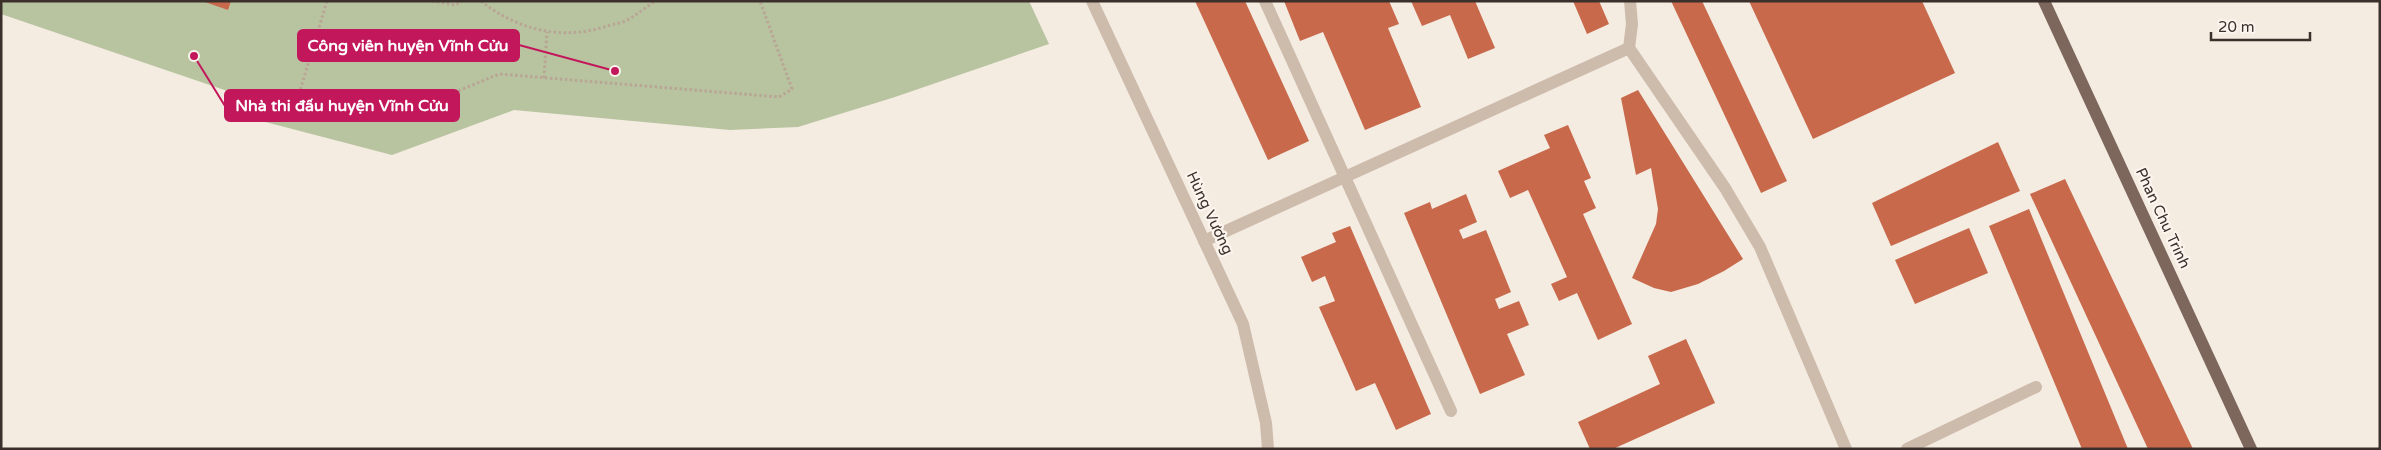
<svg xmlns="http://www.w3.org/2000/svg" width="2381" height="450" font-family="'Varela Round',sans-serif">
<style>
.green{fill:#b8c4a0}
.building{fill:#c8694b}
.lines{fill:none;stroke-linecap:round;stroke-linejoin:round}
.path{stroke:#b9a596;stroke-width:3;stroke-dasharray:2.5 2.5;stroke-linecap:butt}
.minor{stroke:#cdbbac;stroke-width:12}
.major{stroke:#7d675c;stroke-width:12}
.labels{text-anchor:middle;stroke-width:4.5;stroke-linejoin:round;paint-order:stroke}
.street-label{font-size:15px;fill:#3b302b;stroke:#fbf5ee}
.leader{fill:none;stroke:#c2185b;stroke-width:2}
.callout-dot{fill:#c2185b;stroke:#fbf5ee;stroke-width:2}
.callout{fill:#c2185b;stroke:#c2185b;stroke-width:2}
.callout-label{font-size:16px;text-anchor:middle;font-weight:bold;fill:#fff}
</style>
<rect width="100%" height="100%" fill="#f4ebe1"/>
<path class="green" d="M 1,1 L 1029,1 L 1049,44 L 895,97 L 798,127 L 730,130 L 514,110 L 392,155 L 243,116 L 248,98 L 1,14 Z"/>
<g class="building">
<path d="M 202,1 L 231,1 L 228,10 Z"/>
<path d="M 1195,1 L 1245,1 L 1309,141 L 1268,160 Z"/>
<path d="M 1284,1 L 1389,1 L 1399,24 L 1388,28 L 1421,107 L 1365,130 L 1323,32 L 1300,41 Z"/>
<path d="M 1411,1 L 1475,1 L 1495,48 L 1468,59 L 1450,15 L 1422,26 Z"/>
<path d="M 1573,1 L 1599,1 L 1609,24 L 1587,34 Z"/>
<path d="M 1671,1 L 1702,1 L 1787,181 L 1761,193 Z"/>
<path d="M 1749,1 L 1922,1 L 1955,73 L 1813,139 Z"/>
<path d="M 1638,90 L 1743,259 L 1724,271 L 1698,284 L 1671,292 L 1654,288 L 1632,278 L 1656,224 L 1658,209 L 1651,168 L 1636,175 L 1621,98 Z"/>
<path d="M 1568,125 L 1591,178 L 1584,181 L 1596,208 L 1583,214 L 1632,324 L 1598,340 L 1577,293 L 1559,301 L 1551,284 L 1567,277 L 1528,190 L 1510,198 L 1498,171 L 1550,148 L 1544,135 Z"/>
<path d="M 1998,142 L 2020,191 L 1891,246 L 1872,203 Z"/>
<path d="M 2065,179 L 2193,449 L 2148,449 L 2030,194 Z"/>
<path d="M 1466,194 L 1477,222 L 1459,230 L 1463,239 L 1486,230 L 1511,292 L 1495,299 L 1499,309 L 1519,301 L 1529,325 L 1507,334 L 1525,375 L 1480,394 L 1404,213 L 1430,202 L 1432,209 Z"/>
<path d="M 2029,209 L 2128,449 L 2082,449 L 1989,226 Z"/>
<path d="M 1350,226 L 1431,414 L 1396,430 L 1375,383 L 1356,391 L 1319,307 L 1335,301 L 1325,276 L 1312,282 L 1301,257 L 1336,242 L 1332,233 Z"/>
<path d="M 1969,228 L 1988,273 L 1915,304 L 1895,260 Z"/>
<path d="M 1686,339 L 1715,403 L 1613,449 L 1590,449 L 1578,422 L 1660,384 L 1648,356 Z"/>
</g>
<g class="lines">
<g class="path">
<path d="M 327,1 L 299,94 L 393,118 L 499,74 L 779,97 L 792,89 L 760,1"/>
<path d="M 432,1 L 455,5 L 462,1"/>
<path d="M 481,1 C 517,30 563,41 607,26 C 614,24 623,23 629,19 C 638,14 646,7 655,1"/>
<path d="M 544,78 L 547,32"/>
</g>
<g class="minor">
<path d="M 1092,1 L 1243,324 L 1266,423 L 1268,449"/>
<path d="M 1265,1 L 1451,411"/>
<path d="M 1630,1 L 1632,24 L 1629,48 L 1725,188 L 1760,247 L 1846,449"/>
<path d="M 1204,241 L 1629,48"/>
<path d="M 1907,449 L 2036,387"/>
</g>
<path class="major" d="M 2044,1 L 2251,449"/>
</g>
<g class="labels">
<g class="street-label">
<text transform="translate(1210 213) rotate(65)" y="5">Hùng Vương</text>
<text transform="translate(2163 218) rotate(65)" y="5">Phan Chu Trinh</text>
</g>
</g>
<path class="leader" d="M615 71L519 45M194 56L225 106"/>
<g class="callout-dot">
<circle cx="615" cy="71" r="5"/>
<circle cx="194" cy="56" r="5"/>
</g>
<g class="callout">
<rect x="298" y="30" width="221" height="31" rx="5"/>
<rect x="225" y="90" width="234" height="31" rx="5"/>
</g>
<g class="callout-label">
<text x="408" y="51">Công viên huyện Vĩnh Cửu</text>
<text x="342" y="111">Nhà thi đấu huyện Vĩnh Cửu</text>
</g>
<rect width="2381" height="450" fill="none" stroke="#3b302b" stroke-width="5"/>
<path d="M2211 32v8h99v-8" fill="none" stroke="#3b302b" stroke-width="2.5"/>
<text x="2218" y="32" font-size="15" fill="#3b302b" stroke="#fbf5ee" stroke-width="4" paint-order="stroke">20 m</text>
</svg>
